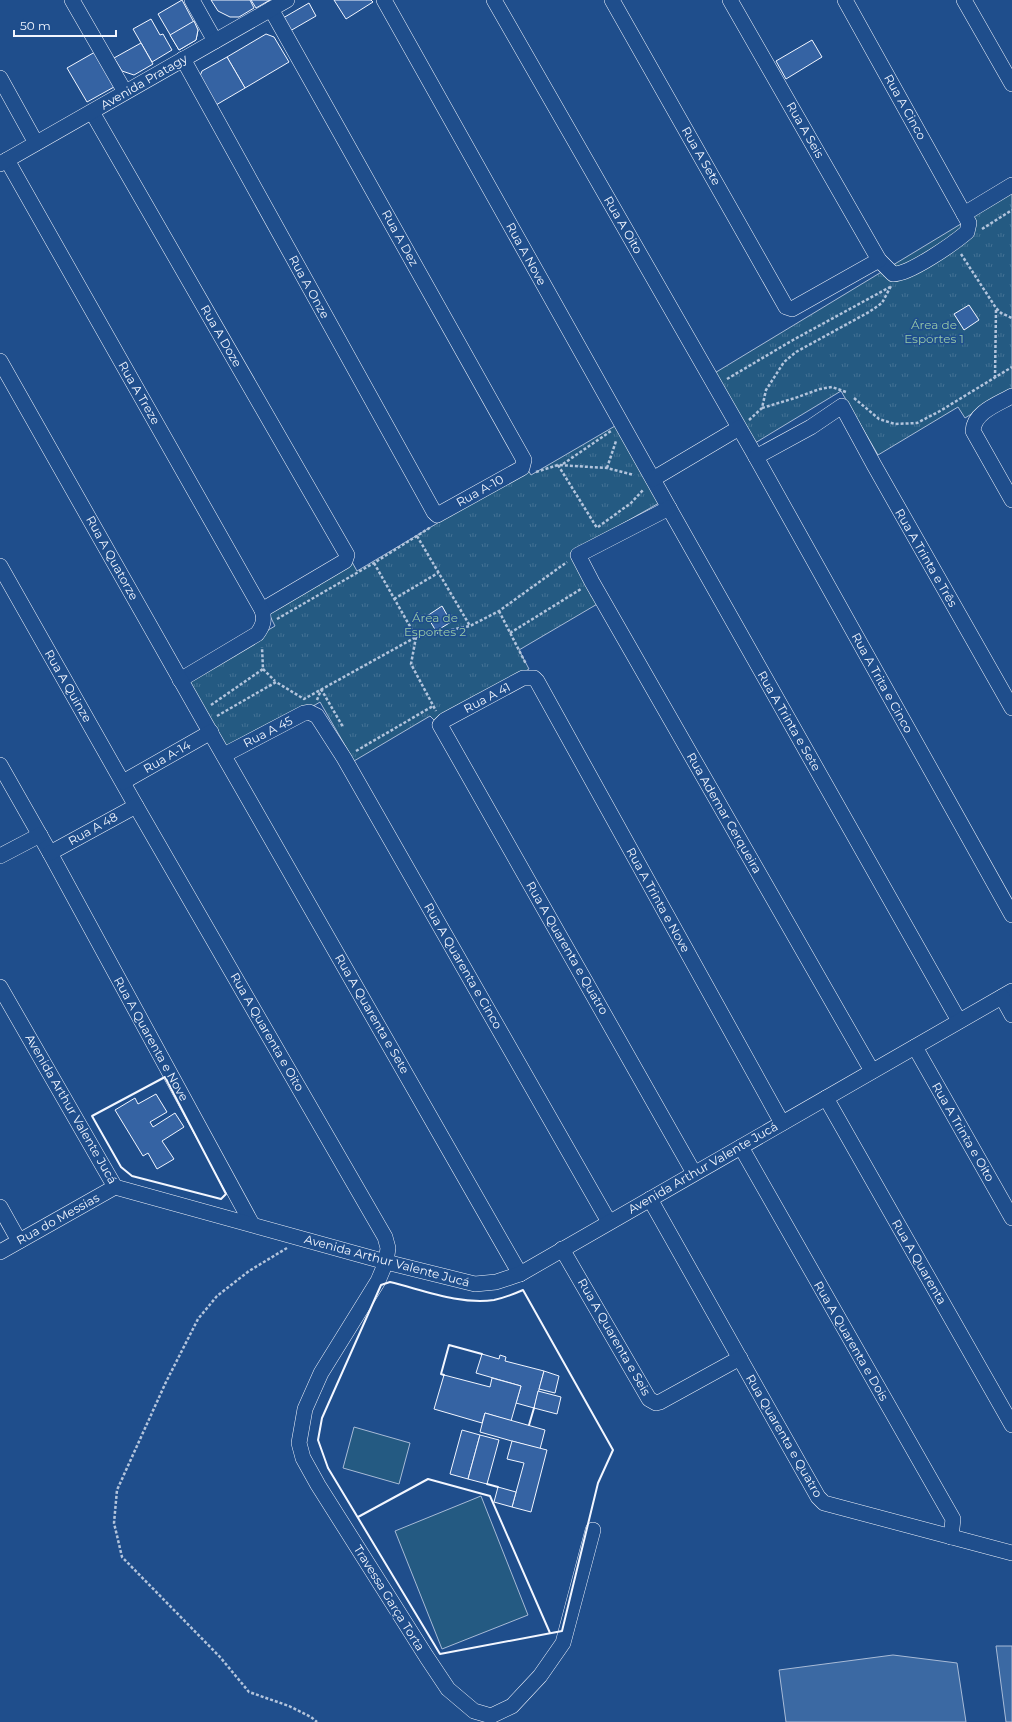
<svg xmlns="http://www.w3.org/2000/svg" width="1012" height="1722" font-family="Montserrat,sans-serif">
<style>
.green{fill:#245a82;stroke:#a8bbd7}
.park{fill:url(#park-tufts);stroke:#a8bbd7}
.water{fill:#3b69a3;stroke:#a8bbd7}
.building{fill:#3563a3;stroke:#f2f6ff}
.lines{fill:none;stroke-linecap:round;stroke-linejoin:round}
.minor-casing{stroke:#f2f6ff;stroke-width:16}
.path{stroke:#b3c4dc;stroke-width:2.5;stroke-dasharray:3 2;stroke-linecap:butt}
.minor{stroke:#1f4e8c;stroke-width:15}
.wall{stroke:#f2f6ff;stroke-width:2}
.labels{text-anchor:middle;stroke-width:3;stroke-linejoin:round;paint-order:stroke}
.street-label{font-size:12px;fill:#f2f6ff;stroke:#1f4e8c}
.park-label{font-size:12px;fill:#97c8a6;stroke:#1f4e8c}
</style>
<defs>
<pattern id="park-tufts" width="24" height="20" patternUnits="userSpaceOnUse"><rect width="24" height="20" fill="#245a82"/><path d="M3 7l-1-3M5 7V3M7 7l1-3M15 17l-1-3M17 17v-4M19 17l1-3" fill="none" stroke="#447295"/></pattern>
</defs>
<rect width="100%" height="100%" fill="#1f4e8c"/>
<g class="green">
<path d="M 354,1427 L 410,1443 L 399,1484 L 343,1468 Z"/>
<path d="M 481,1496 L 528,1615 L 442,1649 L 395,1531 Z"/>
</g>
<g class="park">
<path d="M 1012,193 L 1012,389 L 965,418 L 958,407 L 878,455 L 841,391 L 755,443 L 713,374 Z"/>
<path d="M 615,426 L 659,503 L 571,553 L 599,603 L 519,650 L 529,669 L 436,722 L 430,716 L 354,761 L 320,702 L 228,757 L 184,680 L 275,626 L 268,612 L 352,562 L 357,571 L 441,521 L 440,512 L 524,463 L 531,475 Z"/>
</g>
<g class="water">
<path d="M 996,1646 L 1012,1646 L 1012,1722 L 1006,1722 Z"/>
<path d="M 893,1655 L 957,1663 L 966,1722 L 786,1722 L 779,1670 Z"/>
</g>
<g class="building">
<path d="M 182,0 L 198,30 L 196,40 L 179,50 L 158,14 Z"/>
<path d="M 211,0 L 250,0 L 254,8 L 239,17 L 230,17 L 218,11 Z"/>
<path d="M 251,0 L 270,0 L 256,8 Z"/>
<path d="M 334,0 L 371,0 L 373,2 L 346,19 Z"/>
<path d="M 309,3 L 316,16 L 290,31 L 283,18 Z"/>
<path d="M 151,19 L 160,35 L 163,34 L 172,50 L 152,62 L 133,29 Z"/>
<path d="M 194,21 L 198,30 L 196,40 L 179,50 L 170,35 Z"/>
<path d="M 266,34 L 274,37 L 289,62 L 245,88 L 227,57 Z"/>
<path d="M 812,40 L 822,57 L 786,79 L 776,61 Z"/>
<path d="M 141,43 L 153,64 L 134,75 L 122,71 L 114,58 Z"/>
<path d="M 95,52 L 114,87 L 87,102 L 67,68 Z"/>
<path d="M 227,57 L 245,88 L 216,105 L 200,76 L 202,71 Z"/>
<path d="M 969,305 L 979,320 L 964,330 L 954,314 Z"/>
<path d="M 442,606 L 451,622 L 436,631 L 427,616 Z"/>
<path d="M 156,1094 L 167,1112 L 150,1122 L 153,1127 L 175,1113 L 184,1127 L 162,1141 L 174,1159 L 157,1169 L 148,1153 L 143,1156 L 115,1110 L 135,1098 L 138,1104 Z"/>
<path d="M 482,1354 L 499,1359 L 500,1355 L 506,1357 L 505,1361 L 544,1371 L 534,1408 L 516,1403 L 521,1386 L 476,1373 Z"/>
<path d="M 544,1371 L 559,1376 L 555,1393 L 539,1389 Z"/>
<path d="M 444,1375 L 490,1387 L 492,1378 L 521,1386 L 511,1421 L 485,1413 L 482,1423 L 434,1409 Z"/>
<path d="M 538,1391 L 561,1397 L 557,1414 L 534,1408 Z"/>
<path d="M 485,1413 L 545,1430 L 540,1449 L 480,1432 Z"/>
<path d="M 462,1430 L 480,1435 L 468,1479 L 450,1474 Z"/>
<path d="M 480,1435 L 499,1440 L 487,1484 L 468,1479 Z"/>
<path d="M 512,1441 L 547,1450 L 531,1512 L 512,1507 L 524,1463 L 507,1459 Z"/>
<path d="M 498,1487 L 516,1492 L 512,1507 L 494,1502 Z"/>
</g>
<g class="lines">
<g class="minor-casing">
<g id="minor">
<path d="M 72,0 L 125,92"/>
<path d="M 192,0 L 215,41"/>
<path d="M 384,0 L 669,508 L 959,1021"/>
<path d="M 494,0 L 752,450 L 1012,915"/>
<path d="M 612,0 L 786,307 L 792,309 L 879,260 L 893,274 C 909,275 954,243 967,232 L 969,223 L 964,214 L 1012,185"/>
<path d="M 730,0 L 879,260"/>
<path d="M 845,0 L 964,214"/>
<path d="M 964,0 L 1012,84"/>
<path d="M 183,59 L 434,512 L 437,515 L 439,514 L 522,468 L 524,460 L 271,9"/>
<path d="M 0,78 L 36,143"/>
<path d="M 92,112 L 347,555 L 345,561 L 262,610"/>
<path d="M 7,160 L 262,610 C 265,620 263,626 257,634 L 180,680"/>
<path d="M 0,164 L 287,0"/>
<path d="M 0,361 L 205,723 L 520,1274"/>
<path d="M 1012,396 C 998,404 974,412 973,431 L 1012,500"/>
<path d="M 756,457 L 811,427 L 842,406 L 874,465 L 1012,708"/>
<path d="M 653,479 L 739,428"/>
<path d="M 669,508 L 578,555 L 592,582 L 872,1071"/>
<path d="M 0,566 L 136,806 L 385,1237 L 388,1248 L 386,1262 L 378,1281 L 321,1373 L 305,1409 L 299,1443 L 303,1458 L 318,1485 L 426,1656 L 448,1689 L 474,1711 L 491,1716 L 512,1706 L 540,1676 L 563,1643 L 593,1530"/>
<path d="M 224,755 L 304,713 L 309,712 L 317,716 L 344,758 L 609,1222"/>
<path d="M 0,765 L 50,853 L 252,1224"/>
<path d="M 123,782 L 211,732"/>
<path d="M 50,853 L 136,806"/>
<path d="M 0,856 L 40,835"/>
<path d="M 0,987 L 115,1187 L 386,1262 L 475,1284 L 496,1282 L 520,1274 L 1012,991"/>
<path d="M 1002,997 L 1012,1015"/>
<path d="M 915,1047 L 1012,1218"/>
<path d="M 826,1098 L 1012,1425"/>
<path d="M 741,1147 L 953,1519 L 951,1537"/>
<path d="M 694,1173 L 440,725 L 445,720 L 523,678 L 534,678 L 537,681 L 782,1123"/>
<path d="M 650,1199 L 818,1497 L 824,1503 L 1012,1553"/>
<path d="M 0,1207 L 19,1241"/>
<path d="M 562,1249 L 649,1399 L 656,1403 L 660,1402 L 740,1358"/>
<path d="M 0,1252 L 115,1187"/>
</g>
</g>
<g class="path">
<path d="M 982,229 L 1012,210"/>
<path d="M 961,254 L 996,308 L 1001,313 L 1012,318"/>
<path d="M 995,378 L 996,309"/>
<path d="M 727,379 L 793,340 L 890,287"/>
<path d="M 854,398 L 879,419 L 895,424 L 917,423 L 940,411 L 1012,367"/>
<path d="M 762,408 L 795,398 L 820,389 L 832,387 L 846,392"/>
<path d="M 749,420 L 762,408 L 766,390 L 784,362 L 796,352 L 869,312 L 882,303 L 891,286"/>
<path d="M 563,464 L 611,431"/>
<path d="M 558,465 L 597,528"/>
<path d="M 607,468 L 616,441"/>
<path d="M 536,472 L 558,465 L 607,468 L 634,475"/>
<path d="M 598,527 L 631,503 L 643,490"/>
<path d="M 417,536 L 470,626"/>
<path d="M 374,563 L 416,637 L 411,664 L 436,711"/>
<path d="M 394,599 L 438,573"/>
<path d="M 499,611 L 526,664"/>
<path d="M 277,619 L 374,563 L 431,527"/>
<path d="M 510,633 L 581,589"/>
<path d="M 263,669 L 275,681"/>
<path d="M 321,689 L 343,727"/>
<path d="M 317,700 L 321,690"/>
<path d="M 211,705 L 263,669 L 262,647"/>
<path d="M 217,716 L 276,682 L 304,699 L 416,637 L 470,626 L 499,611 L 567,562"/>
<path d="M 356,751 L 433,706"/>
<path d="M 287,1248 L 249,1271 L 217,1296 L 198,1319 L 166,1382 L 117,1490 L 114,1523 L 122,1557 L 220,1657 L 249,1692 L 289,1706 L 311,1717 L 317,1722"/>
</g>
<use href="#minor" class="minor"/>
<g class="wall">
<path d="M 165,1077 L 226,1194 L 221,1199 L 132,1176 L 121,1167 L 92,1116 Z"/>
<path d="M 390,1282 C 423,1290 460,1305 494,1300 C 504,1298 514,1294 523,1290 L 613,1450 L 598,1483 L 562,1631 L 440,1654 L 328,1468 L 318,1440 L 322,1418 L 381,1285 Z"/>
<path d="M 444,1375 L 441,1374 L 449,1345 L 482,1354"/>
<path d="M 529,1425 L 534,1408"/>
<path d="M 487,1484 L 498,1487"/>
<path d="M 358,1517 L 428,1479 L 490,1496 L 550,1633"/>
</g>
</g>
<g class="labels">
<g class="street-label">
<text transform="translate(144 82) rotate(-30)" y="4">Avenida Pratagy</text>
<text transform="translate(905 107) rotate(61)" y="4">Rua A Cinco</text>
<text transform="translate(805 130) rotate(60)" y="4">Rua A Seis</text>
<text transform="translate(701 156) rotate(60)" y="4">Rua A Sete</text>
<text transform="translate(623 225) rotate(60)" y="4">Rua A Oito</text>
<text transform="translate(400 238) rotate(61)" y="4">Rua A Dez</text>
<text transform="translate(526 254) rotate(61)" y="4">Rua A Nove</text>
<text transform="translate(309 287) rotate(61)" y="4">Rua A Onze</text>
<text transform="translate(221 336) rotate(60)" y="4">Rua A Doze</text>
<text transform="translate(139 393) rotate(60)" y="4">Rua A Treze</text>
<text transform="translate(480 491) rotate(-29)" y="4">Rua A-10</text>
<text transform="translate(112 558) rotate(61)" y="4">Rua A Quatorze</text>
<text transform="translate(926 558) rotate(60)" y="4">Rua A Trinta e Três</text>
<text transform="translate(882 683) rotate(61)" y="4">Rua A Trita e Cinco</text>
<text transform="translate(68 686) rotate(60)" y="4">Rua A Quinze</text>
<text transform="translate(487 698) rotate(-28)" y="4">Rua A 41</text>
<text transform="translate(789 721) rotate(60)" y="4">Rua A Trinta e Sete</text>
<text transform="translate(268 732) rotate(-27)" y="4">Rua A 45</text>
<text transform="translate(167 757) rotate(-30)" y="4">Rua A-14</text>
<text transform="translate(724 813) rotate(60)" y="4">Rua Ademar Cerqueira</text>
<text transform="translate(93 829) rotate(-29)" y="4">Rua A 48</text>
<text transform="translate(658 900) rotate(61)" y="4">Rua A Trinta e Nove</text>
<text transform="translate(567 948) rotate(60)" y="4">Rua A Quarenta e Quatro</text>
<text transform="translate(463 966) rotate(60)" y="4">Rua A Quarenta e Cinco</text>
<text transform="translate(372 1014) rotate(60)" y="4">Rua A Quarenta e Sete</text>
<text transform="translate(267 1032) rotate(60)" y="4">Rua A Quarenta e Oito</text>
<text transform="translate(151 1039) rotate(61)" y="4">Rua A Quarenta e Nove</text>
<text transform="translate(71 1109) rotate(60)" y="4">Avenida Arthur Valente Jucá</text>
<text transform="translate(963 1132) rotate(60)" y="4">Rua A Trinta e Oito</text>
<text transform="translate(703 1168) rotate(-30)" y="4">Avenida Arthur Valente Jucá</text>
<text transform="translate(58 1219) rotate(-29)" y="4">Rua do Messias</text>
<text transform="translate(387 1261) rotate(15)" y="4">Avenida Arthur Valente Jucá</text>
<text transform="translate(919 1262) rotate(60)" y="4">Rua A Quarenta</text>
<text transform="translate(614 1337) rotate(60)" y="4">Rua A Quarenta e Seis</text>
<text transform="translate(851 1341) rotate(60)" y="4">Rua A Quarenta e Dois</text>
<text transform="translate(784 1436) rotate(60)" y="4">Rua Quarenta e Quatro</text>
<text transform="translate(389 1598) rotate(58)" y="4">Travessa Garça Torta</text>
</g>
<g class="park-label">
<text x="934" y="329">Área de<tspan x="934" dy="14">Esportes 1</tspan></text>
<text x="435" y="622">Área de<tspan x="435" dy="14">Esportes 2</tspan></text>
</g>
</g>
<path d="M14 30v6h102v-6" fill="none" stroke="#f2f6ff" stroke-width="2"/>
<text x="20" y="30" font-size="12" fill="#f2f6ff" stroke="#1f4e8c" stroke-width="3" paint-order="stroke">50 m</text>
</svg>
